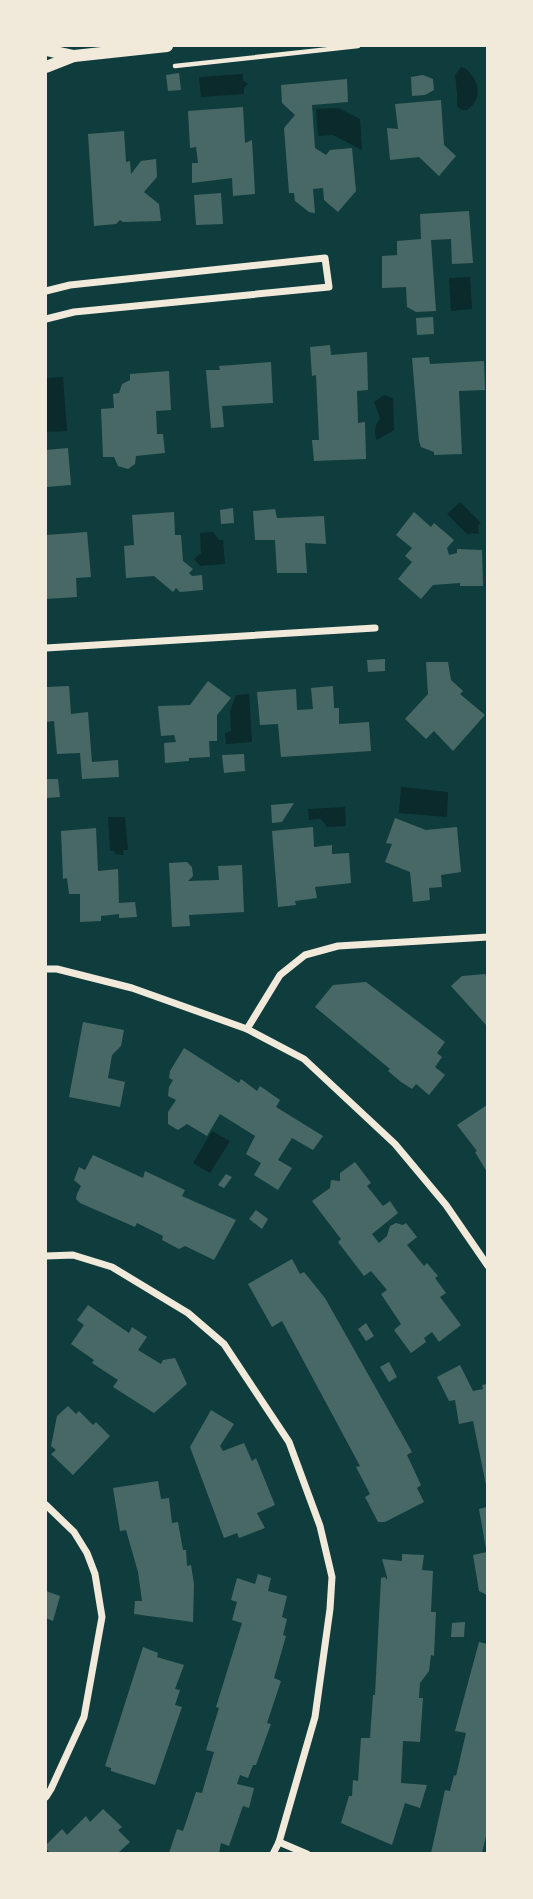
<svg xmlns="http://www.w3.org/2000/svg" width="533" height="1899" font-family="Overpass,sans-serif">
<style>
.water{fill:#0a2a2b}
.building{fill:#486865}
.lines{fill:none;stroke-linecap:round;stroke-linejoin:round}
.path{stroke:#f1e9da;stroke-width:4.5}
.minor{stroke:#f1e9da;stroke-width:7}
.tertiary{stroke:#f1e9da;stroke-width:12}
</style>
<rect width="100%" height="100%" fill="#0f3d3e"/>
<g class="water">
<path d="M 461,67 L 465,68 C 479,80 484,98 467,110 L 461,110 L 457,106 C 458,98 456,83 455,75 Z"/>
<path d="M 243,74 L 243,80 L 248,84 L 244,88 L 244,94 L 201,97 L 199,77 Z"/>
<path d="M 338,108 L 360,119 L 362,150 L 333,135 L 318,136 L 316,109 Z"/>
<path d="M 470,277 L 472,309 L 451,311 L 449,278 Z"/>
<path d="M 63,377 L 67,431 L 46,432 L 46,378 Z"/>
<path d="M 384,395 L 393,398 L 394,430 L 377,440 C 373,432 375,426 380,418 L 374,402 Z"/>
<path d="M 460,502 L 481,523 L 478,526 L 479,534 L 471,533 L 468,535 L 447,514 Z"/>
<path d="M 213,532 L 219,540 L 223,540 L 225,564 L 200,566 L 194,559 L 201,553 L 200,533 Z"/>
<path d="M 249,694 L 252,742 L 226,744 L 225,733 L 231,731 L 230,711 L 236,695 Z"/>
<path d="M 401,787 L 448,792 L 447,817 L 399,813 Z"/>
<path d="M 345,807 L 346,826 L 327,827 L 321,819 L 309,820 L 308,809 Z"/>
<path d="M 108,817 L 125,817 L 128,850 L 123,850 L 124,855 L 115,854 L 114,850 L 110,851 Z"/>
<path d="M 212,1131 L 230,1141 L 210,1173 L 193,1163 Z"/>
</g>
<g class="building">
<path d="M 179,73 L 181,90 L 168,91 L 166,75 Z"/>
<path d="M 423,75 L 433,79 L 434,90 L 425,95 L 412,96 L 411,77 Z"/>
<path d="M 347,79 L 348,102 L 312,105 L 315,148 L 326,155 L 330,150 L 352,148 L 356,191 L 338,212 L 324,200 L 323,188 L 313,189 L 315,213 L 309,212 L 295,201 L 294,193 L 289,193 L 284,128 L 295,115 L 282,103 L 281,85 Z"/>
<path d="M 441,100 L 444,145 L 456,156 L 439,176 L 419,157 L 390,160 L 387,128 L 398,129 L 395,104 Z"/>
<path d="M 243,107 L 245,143 L 252,140 L 255,194 L 233,196 L 232,178 L 192,183 L 192,163 L 198,163 L 196,147 L 190,148 L 188,111 Z"/>
<path d="M 124,131 L 126,162 L 130,161 L 131,174 L 141,161 L 156,159 L 157,177 L 144,192 L 159,204 L 161,221 L 123,222 L 120,220 L 116,224 L 94,226 L 88,134 Z"/>
<path d="M 221,193 L 223,224 L 196,225 L 194,195 Z"/>
<path d="M 469,211 L 473,263 L 452,264 L 451,239 L 431,240 L 436,311 L 416,312 L 407,307 L 406,287 L 382,288 L 382,256 L 397,255 L 397,241 L 421,239 L 420,214 Z"/>
<path d="M 433,317 L 434,334 L 417,335 L 416,318 Z"/>
<path d="M 330,345 L 331,355 L 367,352 L 368,390 L 357,391 L 358,423 L 365,422 L 366,459 L 314,461 L 312,440 L 319,440 L 316,375 L 312,376 L 310,347 Z"/>
<path d="M 429,357 L 430,364 L 484,361 L 485,390 L 459,391 L 462,454 L 434,455 L 434,452 L 421,447 L 419,441 L 412,358 Z"/>
<path d="M 271,362 L 273,403 L 222,406 L 224,427 L 211,428 L 206,370 L 220,370 L 219,366 Z"/>
<path d="M 169,371 L 171,410 L 156,411 L 157,434 L 163,434 L 165,453 L 136,456 L 135,464 L 128,469 L 118,466 L 114,457 L 103,457 L 101,409 L 114,408 L 113,394 L 119,393 L 122,384 L 130,380 L 130,374 Z"/>
<path d="M 68,448 L 71,485 L 46,487 L 46,450 Z"/>
<path d="M 233,508 L 234,523 L 221,524 L 220,510 Z"/>
<path d="M 275,509 L 277,518 L 324,516 L 326,544 L 305,543 L 307,573 L 277,573 L 275,540 L 255,540 L 253,511 Z"/>
<path d="M 174,512 L 175,535 L 181,535 L 183,561 L 193,569 L 189,573 L 192,576 L 202,575 L 203,590 L 180,592 L 176,588 L 173,592 L 154,576 L 126,578 L 124,546 L 134,545 L 132,515 Z"/>
<path d="M 414,512 L 431,527 L 434,523 L 454,540 L 447,548 L 449,555 L 457,553 L 457,549 L 482,550 L 483,586 L 460,586 L 460,583 L 433,585 L 421,599 L 398,579 L 412,562 L 405,556 L 412,548 L 396,535 Z"/>
<path d="M 87,532 L 91,577 L 76,578 L 77,597 L 46,599 L 46,535 Z"/>
<path d="M 385,659 L 385,671 L 368,672 L 367,660 Z"/>
<path d="M 426,662 L 448,662 L 451,680 L 463,691 L 460,694 L 485,715 L 453,751 L 434,731 L 426,739 L 405,719 L 428,694 Z"/>
<path d="M 208,681 L 231,698 L 217,715 L 217,741 L 209,741 L 210,757 L 189,758 L 189,761 L 165,763 L 164,743 L 176,742 L 174,735 L 161,736 L 158,706 L 190,705 Z"/>
<path d="M 69,686 L 71,714 L 88,712 L 92,762 L 118,760 L 119,777 L 82,779 L 80,753 L 57,754 L 54,721 L 46,722 L 46,687 Z"/>
<path d="M 333,686 L 334,708 L 339,708 L 339,724 L 369,722 L 371,751 L 281,757 L 278,724 L 260,725 L 257,692 L 296,689 L 297,710 L 313,709 L 311,688 Z"/>
<path d="M 244,754 L 245,771 L 224,773 L 222,755 Z"/>
<path d="M 46,779 L 58,779 L 60,797 L 46,798 Z"/>
<path d="M 294,803 L 282,822 L 272,823 L 271,805 Z"/>
<path d="M 395,818 L 426,830 L 457,827 L 461,872 L 441,875 L 442,887 L 429,888 L 430,900 L 413,902 L 410,872 L 385,862 L 392,844 L 386,843 Z"/>
<path d="M 313,827 L 314,847 L 332,845 L 332,854 L 349,853 L 351,883 L 315,887 L 317,898 L 295,901 L 296,905 L 278,907 L 272,831 Z"/>
<path d="M 96,828 L 98,871 L 118,869 L 119,903 L 135,902 L 137,917 L 119,918 L 119,914 L 101,916 L 101,921 L 80,922 L 80,894 L 69,894 L 67,878 L 63,879 L 61,831 Z"/>
<path d="M 187,862 L 192,867 L 193,876 L 188,881 L 219,880 L 218,866 L 242,865 L 244,912 L 189,915 L 190,926 L 172,927 L 169,863 Z"/>
<path d="M 485,974 L 487,978 L 487,1026 L 451,986 L 462,976 Z"/>
<path d="M 366,982 L 445,1042 L 437,1053 L 442,1057 L 435,1067 L 445,1075 L 429,1095 L 416,1084 L 412,1089 L 401,1082 L 388,1071 L 390,1069 L 315,1007 L 333,985 Z"/>
<path d="M 83,1022 L 124,1030 L 121,1046 L 112,1055 L 108,1078 L 125,1082 L 120,1107 L 69,1097 Z"/>
<path d="M 184,1048 L 239,1083 L 241,1079 L 257,1091 L 260,1086 L 280,1100 L 276,1107 L 323,1136 L 313,1150 L 292,1138 L 278,1160 L 292,1168 L 278,1190 L 254,1175 L 261,1163 L 246,1154 L 255,1136 L 220,1114 L 207,1136 L 187,1124 L 178,1130 L 168,1124 L 168,1112 L 176,1100 L 168,1096 L 169,1087 L 173,1080 L 169,1078 L 170,1071 Z"/>
<path d="M 487,1105 L 487,1172 L 475,1152 L 477,1151 L 457,1125 Z"/>
<path d="M 93,1155 L 143,1178 L 145,1171 L 185,1190 L 182,1196 L 236,1220 L 214,1260 L 185,1246 L 179,1249 L 162,1240 L 163,1236 L 137,1223 L 135,1227 L 80,1203 L 76,1199 L 77,1194 L 81,1186 L 74,1180 L 79,1167 L 85,1170 Z"/>
<path d="M 355,1162 L 371,1183 L 367,1186 L 383,1206 L 390,1201 L 398,1213 L 372,1234 L 379,1243 L 387,1236 L 390,1226 L 396,1223 L 403,1225 L 406,1223 L 417,1237 L 407,1245 L 424,1266 L 427,1263 L 438,1276 L 435,1278 L 446,1293 L 440,1297 L 461,1325 L 439,1342 L 432,1332 L 424,1338 L 426,1342 L 411,1353 L 394,1330 L 401,1324 L 381,1294 L 387,1290 L 371,1271 L 364,1276 L 338,1242 L 341,1239 L 312,1201 L 330,1188 L 331,1180 L 340,1181 L 340,1173 Z"/>
<path d="M 226,1174 L 232,1177 L 224,1188 L 218,1185 Z"/>
<path d="M 256,1210 L 268,1219 L 262,1229 L 249,1219 Z"/>
<path d="M 292,1259 L 300,1274 L 304,1272 L 325,1298 L 412,1452 L 407,1455 L 421,1485 L 417,1488 L 424,1502 L 385,1522 L 378,1522 L 365,1497 L 370,1494 L 356,1467 L 360,1466 L 282,1321 L 272,1327 L 248,1284 Z"/>
<path d="M 88,1305 L 129,1333 L 132,1327 L 147,1337 L 138,1350 L 161,1364 L 163,1360 L 175,1358 L 187,1384 L 154,1413 L 113,1387 L 118,1380 L 92,1363 L 94,1360 L 71,1344 L 84,1325 L 77,1320 Z"/>
<path d="M 366,1323 L 374,1336 L 366,1341 L 358,1329 Z"/>
<path d="M 389,1362 L 397,1377 L 389,1382 L 380,1367 Z"/>
<path d="M 460,1365 L 473,1391 L 483,1389 L 482,1385 L 487,1384 L 487,1490 L 473,1421 L 459,1424 L 455,1400 L 449,1401 L 437,1377 Z"/>
<path d="M 68,1406 L 76,1414 L 79,1411 L 93,1425 L 96,1422 L 110,1436 L 73,1475 L 51,1454 L 56,1450 L 51,1446 L 57,1416 Z"/>
<path d="M 211,1410 L 234,1424 L 220,1446 L 223,1451 L 244,1443 L 252,1461 L 256,1458 L 275,1505 L 257,1513 L 265,1528 L 239,1538 L 237,1533 L 224,1538 L 190,1447 Z"/>
<path d="M 158,1481 L 161,1499 L 169,1498 L 172,1523 L 178,1522 L 183,1550 L 186,1550 L 187,1566 L 191,1565 L 194,1584 L 193,1622 L 134,1614 L 135,1601 L 142,1601 L 138,1572 L 126,1530 L 120,1531 L 113,1488 Z"/>
<path d="M 487,1507 L 487,1549 L 486,1549 L 479,1509 Z"/>
<path d="M 487,1552 L 487,1595 L 479,1591 L 473,1555 Z"/>
<path d="M 402,1554 L 424,1555 L 422,1570 L 433,1571 L 431,1612 L 436,1612 L 434,1656 L 431,1655 L 429,1671 L 420,1683 L 419,1698 L 423,1698 L 420,1742 L 403,1741 L 401,1783 L 427,1785 L 420,1808 L 405,1803 L 392,1845 L 341,1823 L 349,1796 L 352,1796 L 353,1780 L 358,1781 L 361,1738 L 370,1738 L 373,1695 L 375,1695 L 381,1578 L 385,1577 L 387,1580 L 387,1577 L 382,1559 L 402,1561 Z"/>
<path d="M 258,1574 L 271,1578 L 268,1591 L 287,1596 L 282,1617 L 287,1619 L 283,1635 L 286,1636 L 274,1678 L 281,1681 L 267,1723 L 271,1724 L 256,1765 L 253,1765 L 248,1778 L 240,1775 L 237,1784 L 254,1788 L 249,1808 L 243,1806 L 229,1846 L 221,1843 L 219,1853 L 169,1853 L 177,1829 L 183,1831 L 196,1792 L 202,1793 L 214,1752 L 206,1750 L 219,1708 L 216,1707 L 242,1623 L 232,1620 L 237,1602 L 231,1600 L 237,1578 L 255,1584 Z"/>
<path d="M 46,1591 L 60,1596 L 53,1621 L 46,1618 Z"/>
<path d="M 465,1622 L 464,1637 L 451,1637 L 452,1623 Z"/>
<path d="M 479,1642 L 487,1644 L 487,1832 L 482,1853 L 431,1853 L 445,1790 L 450,1791 L 454,1775 L 456,1776 L 466,1733 L 455,1731 Z"/>
<path d="M 143,1647 L 158,1653 L 157,1657 L 184,1665 L 175,1689 L 180,1690 L 175,1705 L 182,1707 L 155,1785 L 111,1771 L 111,1768 L 105,1766 Z"/>
<path d="M 103,1809 L 122,1827 L 118,1830 L 130,1842 L 118,1853 L 50,1853 L 46,1849 L 46,1845 L 62,1829 L 67,1835 L 86,1816 L 90,1822 Z"/>
</g>
<g class="lines">
<path class="path" d="M 175,66 L 358,46"/>
<g class="minor">
<path d="M 46,291 L 70,285 L 325,258 L 329,287 L 74,312 L 46,319"/>
<path d="M 46,648 L 375,628"/>
<path d="M 46,969 L 57,969 L 132,988 L 247,1029 L 304,1059 L 395,1144 L 446,1205 L 488,1266"/>
<path d="M 247,1029 L 280,975 L 305,955 L 338,946 L 488,937"/>
<path d="M 46,1256 L 73,1255 L 112,1267 L 188,1313 L 224,1344 L 289,1442 L 320,1526 L 332,1577 L 330,1609 L 315,1717 L 279,1842 L 273,1854"/>
<path d="M 46,1505 L 74,1532 L 87,1553 L 95,1574 L 102,1617 L 84,1717 L 51,1789 L 46,1797"/>
<path d="M 279,1842 L 307,1854"/>
</g>
<g class="tertiary">
<path d="M 46,50 L 74,56"/>
<path d="M 46,67 L 74,56 L 167,46"/>
</g>
</g>
<rect width="533" height="1899" fill="none" stroke="#f1e9da" stroke-width="94"/>
</svg>
